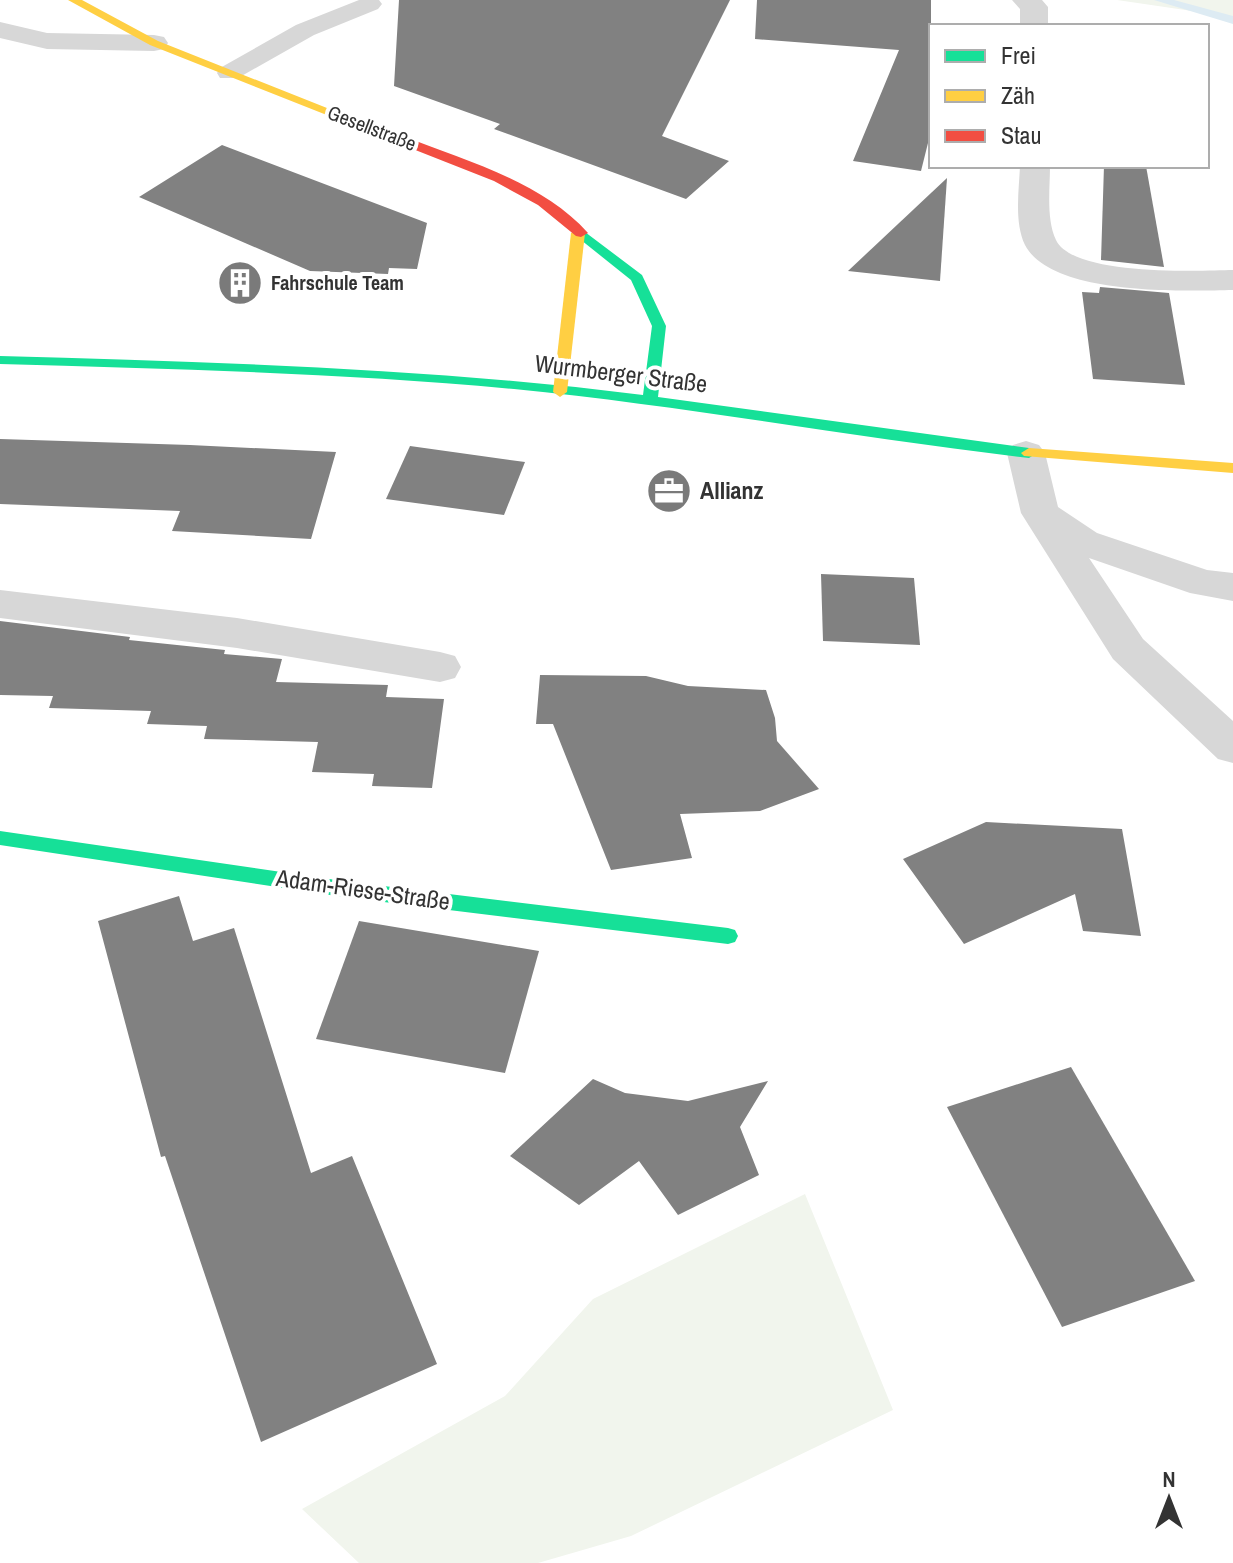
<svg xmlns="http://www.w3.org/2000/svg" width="1233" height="1563" font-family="'Archivo Narrow',sans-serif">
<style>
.green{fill:#f1f5ed}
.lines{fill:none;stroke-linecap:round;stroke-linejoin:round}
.stream{fill:#ddebf3;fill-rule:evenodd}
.building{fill:#818181}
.lane{fill:#d7d7d7;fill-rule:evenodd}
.street{fill:#d7d7d7;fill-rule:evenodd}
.fast{fill:#16e098;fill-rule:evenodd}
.slow{fill:#ffcf43;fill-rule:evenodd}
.jam{fill:#f24e42;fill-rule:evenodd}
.labels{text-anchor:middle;stroke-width:8;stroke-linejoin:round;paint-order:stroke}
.far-street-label{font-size:20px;fill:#333;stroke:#fff}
.far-poi-label{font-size:20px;font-weight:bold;fill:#333;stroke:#fff;text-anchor:start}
.street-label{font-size:24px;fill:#333;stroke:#fff}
.poi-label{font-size:24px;font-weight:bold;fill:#333;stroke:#fff;text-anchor:start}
</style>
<rect width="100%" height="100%" fill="#fff"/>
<g class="green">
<path d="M 1117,0 L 1233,0 L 1233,17 Z"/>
<path d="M 805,1194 L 893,1410 L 631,1536 L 538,1563 L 359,1563 L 302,1509 L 505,1396 L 593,1299 Z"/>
</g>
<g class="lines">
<path class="stream" d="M 1154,0 L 1174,0 L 1233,16 L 1233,24 Z"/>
</g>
<g class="building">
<path d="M 399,0 L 730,0 L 662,136 L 729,161 L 686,199 L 494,129 L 500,124 L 394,86 Z"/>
<path d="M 757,0 L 931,0 L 931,131 L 921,171 L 853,161 L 899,50 L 755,39 Z"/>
<path d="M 222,145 L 427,223 L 417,269 L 389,268 L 388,274 L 310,271 L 139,197 Z"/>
<path d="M 1104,166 L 1146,166 L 1164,267 L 1101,260 Z"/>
<path d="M 947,178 L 940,281 L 848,271 Z"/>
<path d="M 1100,287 L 1169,293 L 1185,385 L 1093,379 L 1082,292 L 1099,293 Z"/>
<path d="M 0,439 L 190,445 L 336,452 L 311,539 L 172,531 L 180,511 L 0,504 Z"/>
<path d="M 410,446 L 525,462 L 504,515 L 386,499 Z"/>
<path d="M 821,574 L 914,578 L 920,645 L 823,641 Z"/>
<path d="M 0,621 L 130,637 L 129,640 L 225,650 L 224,654 L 282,659 L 276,682 L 388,685 L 386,697 L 444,699 L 432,788 L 372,786 L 374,774 L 312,772 L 318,742 L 204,739 L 207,726 L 147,724 L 151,711 L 49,708 L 53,696 L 0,695 Z"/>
<path d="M 540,675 L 646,676 L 688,686 L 766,690 L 775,718 L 777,741 L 819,789 L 760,811 L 680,814 L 692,858 L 611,870 L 553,724 L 536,724 Z"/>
<path d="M 986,822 L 1122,829 L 1141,936 L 1083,931 L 1075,894 L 964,944 L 903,859 Z"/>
<path d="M 179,896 L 193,941 L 234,928 L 311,1173 L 352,1156 L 437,1364 L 261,1442 L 165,1156 L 161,1157 L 98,921 Z"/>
<path d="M 359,921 L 539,951 L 505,1073 L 316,1039 Z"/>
<path d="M 1071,1067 L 1195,1281 L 1062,1327 L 947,1107 Z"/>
<path d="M 593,1079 L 625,1093 L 688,1101 L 768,1081 L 740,1127 L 759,1175 L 678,1215 L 639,1161 L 579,1205 L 510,1156 Z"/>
</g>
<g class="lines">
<path class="lane" d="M 359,0 L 379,0 L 382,4 L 378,9 L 314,35 L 238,78 L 220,78 L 217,73 L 220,68 L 296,25 Z"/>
<g class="street">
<path d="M 1012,0 L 1042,0 L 1048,7 L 1048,26 L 1020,26 L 1020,9 Z"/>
<path d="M 0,22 L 47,33 L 154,35 L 164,37 L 168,43 L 164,49 L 154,51 L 47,49 L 0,38 Z"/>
<path d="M 1020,166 L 1050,166 C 1050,188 1046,219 1056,240 C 1073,276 1197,271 1233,270 L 1233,290 C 1183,291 1052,296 1025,245 C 1014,222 1019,190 1020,166 Z"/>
<path d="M 1026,441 L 1039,445 L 1045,453 L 1058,507 L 1097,533 L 1207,570 L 1233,573 L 1233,601 L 1190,593 L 1089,558 L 1143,639 L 1233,721 L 1233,763 L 1218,759 L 1113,659 L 1021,513 L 1007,453 L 1013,445 Z"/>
<path d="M 0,590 L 237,618 L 440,652 L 455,656 L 461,667 L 455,678 L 440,682 L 237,648 L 0,618 Z"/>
</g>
<g class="fast">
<path d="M 581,229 L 642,275 L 666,326 L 658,397 L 1029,448 L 1037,453 L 1029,458 C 857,438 686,406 514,389 C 343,373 171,369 0,364 L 0,356 C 215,362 430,368 643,395 L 652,326 L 631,280 L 576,236 L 574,233 Z"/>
<path d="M 0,831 L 343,881 L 728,928 L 735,930 L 738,936 L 735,942 L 728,944 L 343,897 L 0,845 Z"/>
</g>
<g class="slow">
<path d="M 68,0 L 82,0 L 158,41 L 405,139 L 395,142 L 150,45 Z"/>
<path d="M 578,229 L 585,233 L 567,392 L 560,397 L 553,392 L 571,233 Z"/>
<path d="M 1029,448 L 1233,463 L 1233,473 L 1024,456 L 1021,453 Z"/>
</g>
<path class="jam" d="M 395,136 L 403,136 C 466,161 541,181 588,233 L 581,237 L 576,236 L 538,205 L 494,181 L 395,142 Z"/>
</g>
<defs>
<g id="building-disc" transform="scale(2.3)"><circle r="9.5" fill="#7a7a7a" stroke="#fff"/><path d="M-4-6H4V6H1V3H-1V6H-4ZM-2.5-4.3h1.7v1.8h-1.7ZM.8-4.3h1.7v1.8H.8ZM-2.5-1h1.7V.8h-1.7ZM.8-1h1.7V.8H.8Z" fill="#fff"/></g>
<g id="office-disc" transform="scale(2.3)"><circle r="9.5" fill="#7a7a7a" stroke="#fff"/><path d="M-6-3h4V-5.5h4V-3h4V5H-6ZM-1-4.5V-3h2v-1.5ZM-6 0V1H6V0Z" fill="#fff"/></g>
</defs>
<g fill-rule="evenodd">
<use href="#building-disc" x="240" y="283"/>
<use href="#office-disc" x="669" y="491"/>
</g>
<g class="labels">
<g class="far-street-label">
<text transform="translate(372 128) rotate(21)" y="7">Gesellstraße</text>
</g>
<g class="far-poi-label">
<text x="271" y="290">Fahrschule Team</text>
</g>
<g class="street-label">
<text transform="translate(621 374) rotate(7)" y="8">Wurmberger Straße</text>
<text transform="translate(363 890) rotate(8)" y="8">Adam-Riese-Straße</text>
</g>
<g class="poi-label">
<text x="700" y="499">Allianz</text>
</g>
</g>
<rect x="929" y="24" width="280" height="144" fill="#ffffff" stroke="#adadad" stroke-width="2"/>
<rect x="945" y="50" width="40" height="12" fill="#16e098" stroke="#adadad" stroke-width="2"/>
<text x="1001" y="64" font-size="24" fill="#333333">Frei</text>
<rect x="945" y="90" width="40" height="12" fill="#ffcf43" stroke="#adadad" stroke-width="2"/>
<text x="1001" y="104" font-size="24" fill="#333333">Zäh</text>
<rect x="945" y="130" width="40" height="12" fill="#f24e42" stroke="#adadad" stroke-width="2"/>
<text x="1001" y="144" font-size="24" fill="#333333">Stau</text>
<g transform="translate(1169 1499)" stroke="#ffffff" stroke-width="6" paint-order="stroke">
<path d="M0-6L14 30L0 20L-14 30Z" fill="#333333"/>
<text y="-12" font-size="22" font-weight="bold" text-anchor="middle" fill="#333333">N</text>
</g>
</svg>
